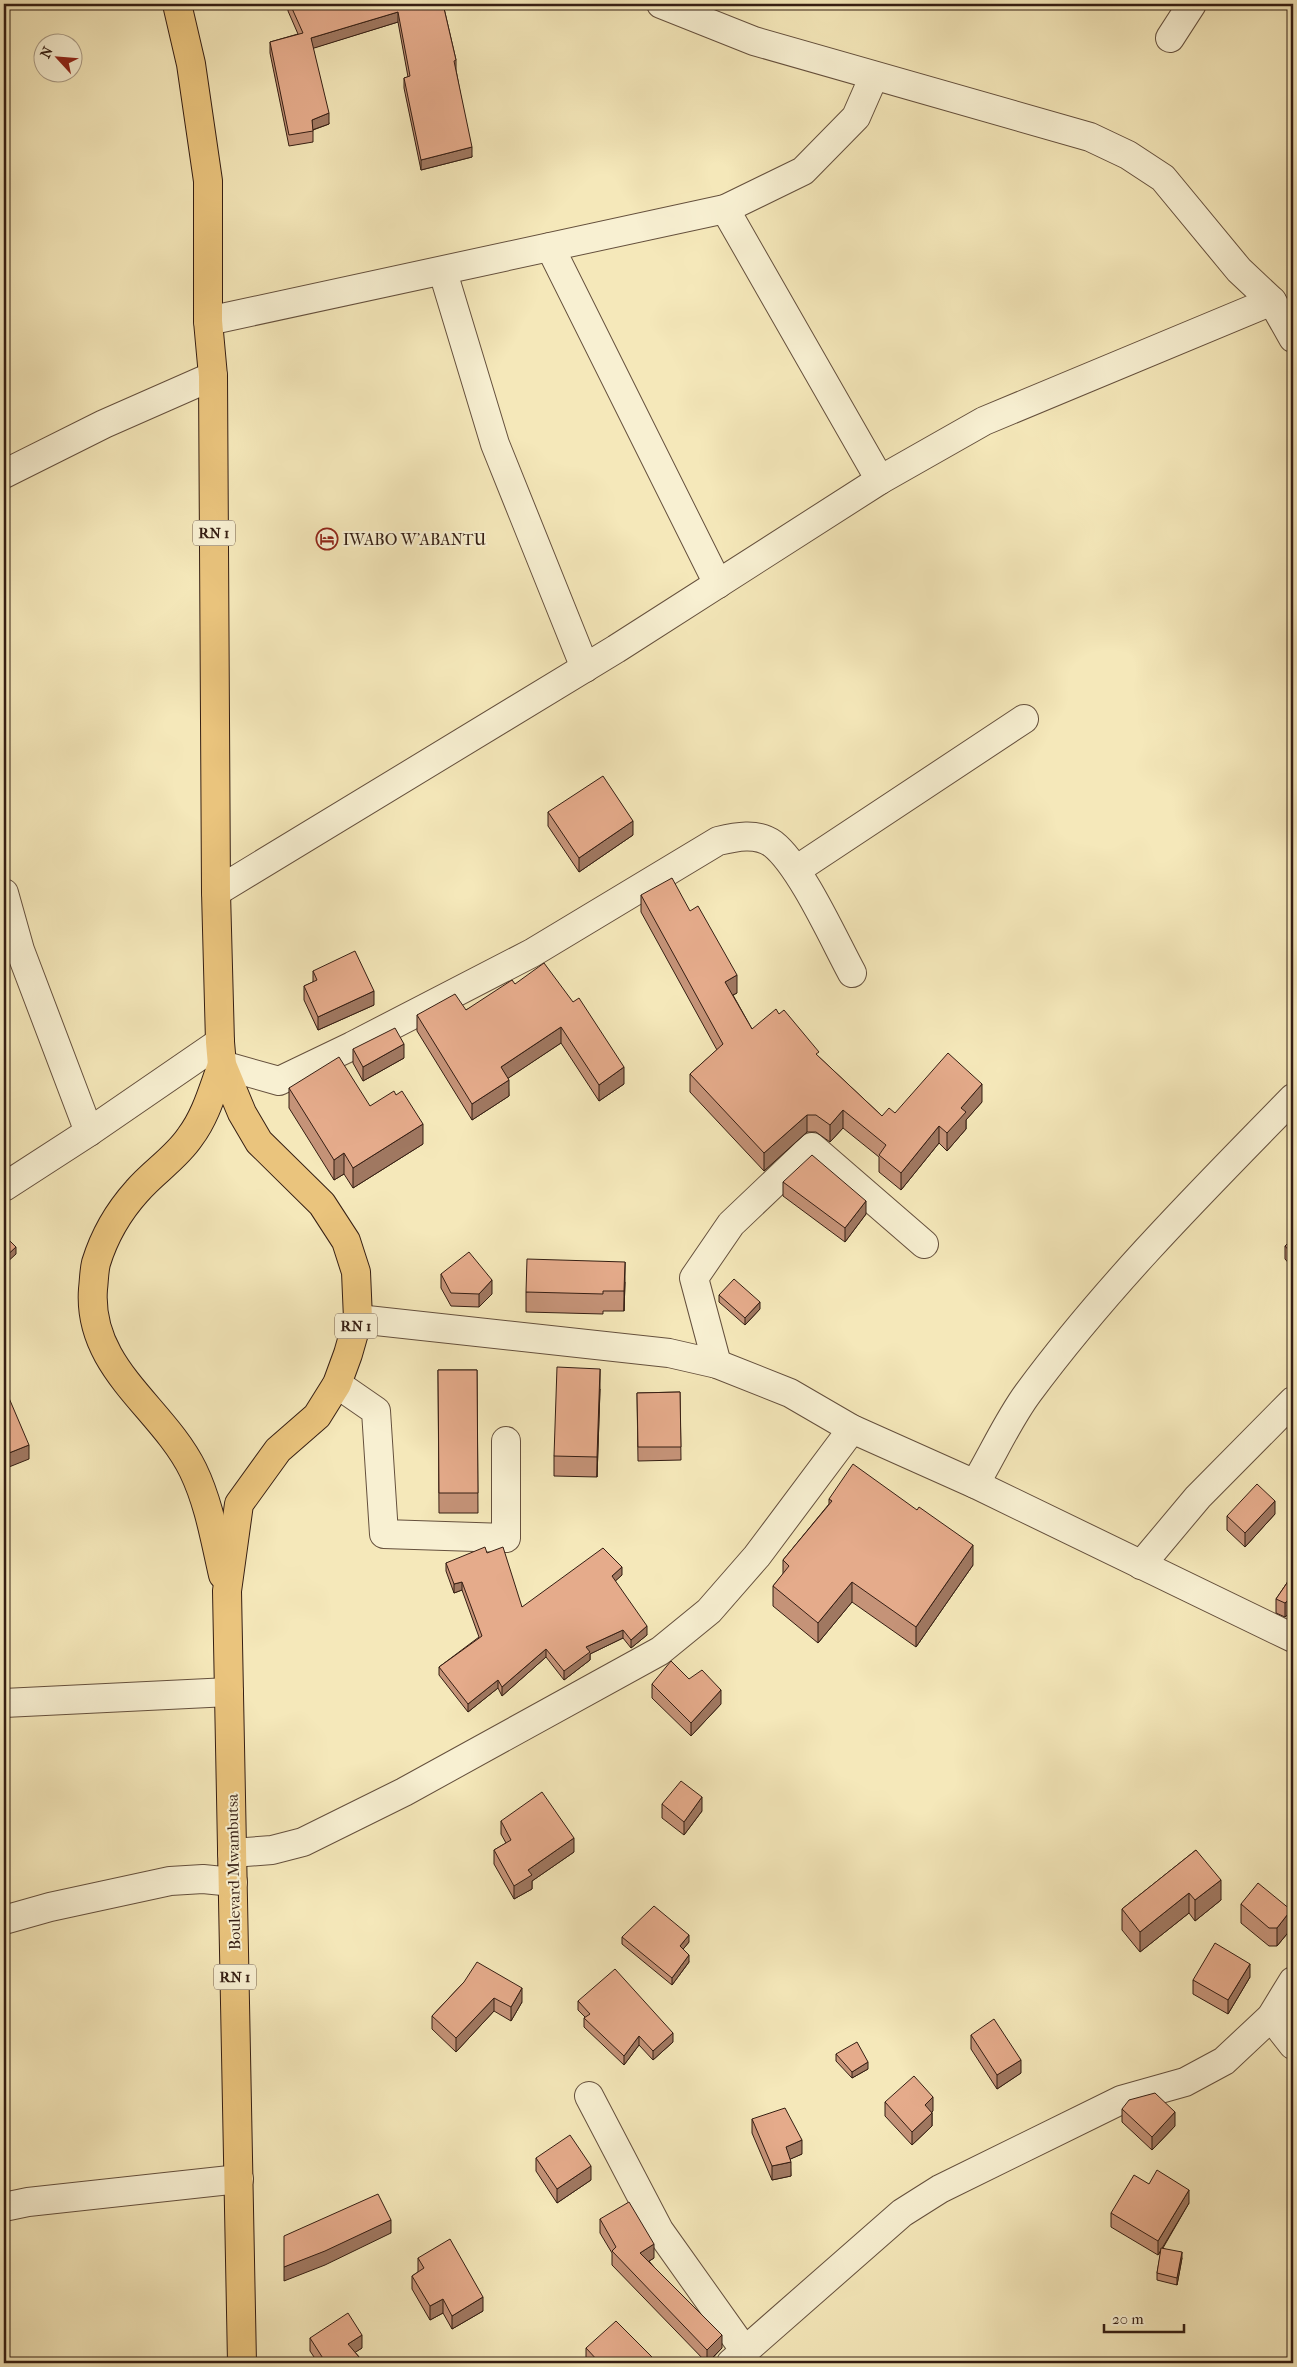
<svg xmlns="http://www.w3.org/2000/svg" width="1297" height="2367" font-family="'IM FELL French Canon',serif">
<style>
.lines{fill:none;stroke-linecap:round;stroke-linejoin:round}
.street-casing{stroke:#65503d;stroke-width:30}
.highway-casing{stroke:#351e13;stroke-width:30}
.street{stroke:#f8f0d2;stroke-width:28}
.highway{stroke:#eac47d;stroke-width:28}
.wall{fill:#c59378;stroke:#351e13}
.shaded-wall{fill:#a07861;stroke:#351e13}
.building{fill:#e5ab8b;stroke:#351e13}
.labels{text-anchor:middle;stroke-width:4;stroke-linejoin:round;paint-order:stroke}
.shield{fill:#f8f0d2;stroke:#705d4c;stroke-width:1}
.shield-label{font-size:15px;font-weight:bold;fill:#351e13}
.poi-label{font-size:16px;fill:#351e13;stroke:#f8f0d2;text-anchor:start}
.street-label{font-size:16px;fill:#351e13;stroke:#f8f0d2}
</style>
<rect width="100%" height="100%" fill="#f5e8ba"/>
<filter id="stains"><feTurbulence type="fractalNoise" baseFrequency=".004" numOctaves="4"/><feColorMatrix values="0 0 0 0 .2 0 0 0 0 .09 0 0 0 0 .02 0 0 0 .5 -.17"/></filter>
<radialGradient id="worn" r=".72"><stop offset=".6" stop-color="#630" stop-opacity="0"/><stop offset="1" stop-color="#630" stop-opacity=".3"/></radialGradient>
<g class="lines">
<g class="street-casing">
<g id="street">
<path d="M 661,4 L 754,41 L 1090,137 L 1128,155 L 1163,178 L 1239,270 L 1272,301 L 1293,338"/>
<path d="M 1170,38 L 1192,4"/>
<path d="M 725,209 L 880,480"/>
<path d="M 550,247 L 718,584"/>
<path d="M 443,272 L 495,444 L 585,668"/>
<path d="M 208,321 L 725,209 L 803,171 L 856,117 L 874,76"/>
<path d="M 4,474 L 104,424 L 213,376"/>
<path d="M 796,870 L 1024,719"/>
<path d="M 216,892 L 616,649 L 880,480 L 984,421 L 1272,301"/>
<path d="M 4,893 L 20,950 L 89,1132"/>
<path d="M 222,1065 L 279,1081 L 352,1046 L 532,953 L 718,841 C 735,837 757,832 773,844 C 801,866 834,940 852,973"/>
<path d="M 4,1187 L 89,1132 L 220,1042"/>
<path d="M 358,1319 L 669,1353 L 717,1364 L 790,1393 L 852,1429 L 975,1484 L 1293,1638"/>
<path d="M 717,1364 L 694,1278 L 731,1224 L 812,1147 L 924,1244"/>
<path d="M 337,1384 L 376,1411 L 384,1534 L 506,1538 L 506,1441"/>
<path d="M 975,1484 C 993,1454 1008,1420 1028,1393 C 1107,1286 1201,1192 1293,1098"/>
<path d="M 1141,1565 L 1198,1497 L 1293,1401"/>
<path d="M 4,1703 L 229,1692"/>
<path d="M 232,1853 L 272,1850 L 303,1842 L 404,1792 L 660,1651 L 709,1611 L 757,1556 L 852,1429"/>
<path d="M 4,1920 L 50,1907 L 170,1881 L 203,1879 L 233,1882"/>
<path d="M 1271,2017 L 1293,2045"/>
<path d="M 589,2096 L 659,2230 L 745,2351"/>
<path d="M 4,2207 L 28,2202 L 239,2179"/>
<path d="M 731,2363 L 902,2213 L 940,2189 L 1121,2100 L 1185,2082 L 1224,2061 L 1271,2017 L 1293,1981"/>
</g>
</g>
<g class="highway-casing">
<g id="highway">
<path d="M 177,4 L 191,64 L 208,181 L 208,321 L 213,376 L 216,892 L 220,1042 L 222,1065 L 242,1113 L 259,1142 L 322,1204 L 346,1241 L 356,1272 L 358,1319 L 348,1354 L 337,1384 L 317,1416 L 278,1450 L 239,1504 L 227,1591 L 242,2363"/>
<path d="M 222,1065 C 213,1089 206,1116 190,1137 C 176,1158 153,1172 137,1191 C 119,1211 104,1237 96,1263 C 94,1271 94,1281 93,1289 C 87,1368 162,1407 193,1470 C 209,1503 215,1540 223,1575"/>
</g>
</g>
<use href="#street" class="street"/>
<use href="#highway" class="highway"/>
</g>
<g class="wall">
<path d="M 288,4 L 443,4 L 456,60 L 456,70 L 472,157 L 421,170 L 404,88 L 404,78 L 408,77 L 398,22 L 313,48 L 329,124 L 313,130 L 313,142 L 289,146 L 270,53 L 270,42 L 298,34 L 288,11 Z"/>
<path d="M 548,812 L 633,835 L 579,872 L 548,826 Z"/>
<path d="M 641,895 L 737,993 L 733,995 L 752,1029 L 819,1057 L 882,1116 L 895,1113 L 982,1102 L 966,1120 L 966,1129 L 947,1151 L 939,1143 L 901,1190 L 879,1172 L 879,1157 L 843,1128 L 830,1142 L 816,1132 L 807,1132 L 764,1171 L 690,1092 L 690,1074 L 717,1050 L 641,912 Z"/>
<path d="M 313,971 L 374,1005 L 318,1030 L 304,1000 L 304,986 L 313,982 Z"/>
<path d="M 515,984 L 624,1084 L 599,1101 L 561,1043 L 508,1078 L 509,1096 L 472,1120 L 417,1031 L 417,1015 L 466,1010 Z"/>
<path d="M 353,1049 L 404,1058 L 363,1081 L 353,1063 Z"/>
<path d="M 289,1088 L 370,1106 L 423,1144 L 353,1188 L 344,1174 L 334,1180 L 289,1108 Z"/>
<path d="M 783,1182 L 866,1214 L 845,1242 L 783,1196 Z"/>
<path d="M 1293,1238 L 1293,1268 L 1285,1259 L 1285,1246 Z"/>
<path d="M 441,1274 L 492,1294 L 479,1307 L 451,1306 L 441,1288 Z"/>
<path d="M 625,1282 L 624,1311 L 603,1311 L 603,1314 L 526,1312 L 526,1292 Z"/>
<path d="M 719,1295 L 760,1309 L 745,1325 L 719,1302 Z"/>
<path d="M 438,1370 L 477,1370 L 478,1513 L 439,1513 Z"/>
<path d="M 600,1389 L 597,1477 L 554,1476 L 554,1456 Z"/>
<path d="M 680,1392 L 681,1460 L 638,1461 L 637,1393 Z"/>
<path d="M 829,1499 L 973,1565 L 916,1647 L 852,1602 L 818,1643 L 773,1606 L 773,1586 L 783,1574 L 783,1560 L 829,1504 Z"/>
<path d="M 1275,1514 L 1245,1547 L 1227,1530 L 1227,1516 Z"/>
<path d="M 487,1553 L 522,1607 L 622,1575 L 615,1581 L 647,1635 L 631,1648 L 623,1638 L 590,1654 L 590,1660 L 564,1680 L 546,1657 L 502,1696 L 498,1688 L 468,1712 L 439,1675 L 439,1667 L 479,1637 L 462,1590 L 454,1593 L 446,1571 L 446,1563 Z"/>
<path d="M 1293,1574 L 1293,1610 L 1285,1617 L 1276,1613 L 1276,1599 Z"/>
<path d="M 689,1679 L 721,1704 L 691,1736 L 652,1698 L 652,1684 Z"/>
<path d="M 662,1804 L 702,1811 L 684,1835 L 662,1818 Z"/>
<path d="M 501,1821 L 574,1852 L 532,1881 L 532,1889 L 514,1899 L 494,1864 L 494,1850 L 506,1843 L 501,1834 Z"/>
<path d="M 1196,1850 L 1221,1900 L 1195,1921 L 1189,1913 L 1140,1952 L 1122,1930 L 1122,1909 Z"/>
<path d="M 1241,1904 L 1291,1929 L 1277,1946 L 1269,1946 L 1241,1923 Z"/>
<path d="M 622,1937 L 689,1942 L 683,1949 L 689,1962 L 672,1985 L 622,1944 Z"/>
<path d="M 1250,1977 L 1228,2014 L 1193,1994 L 1193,1980 Z"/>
<path d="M 464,1982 L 522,2002 L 511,2021 L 494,2011 L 456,2052 L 432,2029 L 432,2016 Z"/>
<path d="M 578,2001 L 673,2042 L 653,2060 L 639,2045 L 624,2065 L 584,2027 L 584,2018 L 585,2017 L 578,2010 Z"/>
<path d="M 971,2035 L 1021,2073 L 997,2089 L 971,2049 Z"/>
<path d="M 836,2054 L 868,2069 L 852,2078 L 836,2061 Z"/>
<path d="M 885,2102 L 933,2111 L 932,2112 L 932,2126 L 912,2145 L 885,2116 Z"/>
<path d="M 1122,2109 L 1175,2126 L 1152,2150 L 1122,2122 Z"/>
<path d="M 752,2119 L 802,2154 L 790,2159 L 791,2176 L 772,2180 L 752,2133 Z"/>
<path d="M 536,2158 L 591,2180 L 557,2203 L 536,2171 Z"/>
<path d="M 1149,2184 L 1189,2203 L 1163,2248 L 1182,2258 L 1177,2285 L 1157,2280 L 1157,2273 L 1161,2251 L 1158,2255 L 1111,2227 L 1111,2213 Z"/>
<path d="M 600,2219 L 654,2258 L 649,2261 L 722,2348 L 708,2363 L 707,2363 L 612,2265 L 612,2253 L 600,2233 Z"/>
<path d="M 418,2258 L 483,2311 L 452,2329 L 443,2313 L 430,2320 L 412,2289 L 412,2276 L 418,2272 Z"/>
<path d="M 310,2338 L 362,2348 L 355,2352 L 364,2363 L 318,2363 L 310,2351 Z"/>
<path d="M 586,2348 L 658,2363 L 588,2363 L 586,2361 Z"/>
</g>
<g class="shaded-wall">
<path d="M 398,12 L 398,22 L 311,49 L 311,38 Z"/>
<path d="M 329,113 L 329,124 L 312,130 L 312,120 Z"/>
<path d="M 472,147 L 472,157 L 421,170 L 421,160 Z"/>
<path d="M 633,821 L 633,835 L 579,872 L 579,858 Z"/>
<path d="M 737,975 L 737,993 L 725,999 L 725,982 Z"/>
<path d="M 374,991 L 374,1005 L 318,1030 L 318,1017 Z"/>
<path d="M 561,1027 L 561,1043 L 501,1083 L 501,1067 Z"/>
<path d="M 404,1044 L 404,1058 L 363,1081 L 363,1067 Z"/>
<path d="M 624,1067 L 624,1084 L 599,1101 L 599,1085 Z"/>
<path d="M 509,1080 L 509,1096 L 472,1120 L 472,1104 Z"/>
<path d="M 982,1084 L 982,1102 L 966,1120 L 966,1129 L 947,1151 L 947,1133 L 961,1108 Z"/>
<path d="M 843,1110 L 843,1128 L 830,1142 L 830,1125 Z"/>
<path d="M 807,1115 L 807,1132 L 764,1171 L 764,1153 Z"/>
<path d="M 423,1124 L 423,1144 L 353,1188 L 353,1168 Z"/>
<path d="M 939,1126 L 939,1143 L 901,1190 L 901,1173 Z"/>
<path d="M 344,1153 L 344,1174 L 334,1180 L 334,1160 Z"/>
<path d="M 866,1201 L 866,1214 L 845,1242 L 845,1228 Z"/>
<path d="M 16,1247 L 16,1254 L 4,1265 L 4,1258 Z"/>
<path d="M 625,1262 L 625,1282 L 624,1311 L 624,1291 Z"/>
<path d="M 492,1280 L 492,1294 L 479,1307 L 479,1294 Z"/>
<path d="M 760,1302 L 760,1309 L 745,1325 L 745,1318 Z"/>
<path d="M 600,1369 L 600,1389 L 597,1477 L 597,1457 Z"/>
<path d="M 29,1445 L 29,1459 L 4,1469 L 4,1455 Z"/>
<path d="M 1275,1501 L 1275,1514 L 1245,1547 L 1245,1533 Z"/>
<path d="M 973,1545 L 973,1565 L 916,1647 L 916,1627 Z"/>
<path d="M 622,1567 L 622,1575 L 612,1584 L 612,1576 Z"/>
<path d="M 462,1582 L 462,1590 L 454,1593 L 454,1584 Z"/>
<path d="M 852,1582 L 852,1602 L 818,1643 L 818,1623 Z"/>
<path d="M 1293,1596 L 1293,1610 L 1285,1617 L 1285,1603 Z"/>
<path d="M 647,1626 L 647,1635 L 631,1648 L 631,1640 Z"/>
<path d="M 623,1630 L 623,1638 L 590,1654 L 590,1660 L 564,1680 L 564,1671 L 586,1647 Z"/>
<path d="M 546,1649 L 546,1657 L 502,1696 L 502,1687 Z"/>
<path d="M 498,1680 L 498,1688 L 468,1712 L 468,1704 Z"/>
<path d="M 721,1690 L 721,1704 L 691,1736 L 691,1723 Z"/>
<path d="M 702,1797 L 702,1811 L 684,1835 L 684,1822 Z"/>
<path d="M 574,1838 L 574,1852 L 532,1881 L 532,1889 L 514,1899 L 514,1886 L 528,1870 Z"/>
<path d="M 1221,1880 L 1221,1900 L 1195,1921 L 1195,1900 Z"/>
<path d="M 1189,1893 L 1189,1913 L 1140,1952 L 1140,1932 Z"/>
<path d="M 1291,1910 L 1291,1929 L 1277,1946 L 1277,1928 Z"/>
<path d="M 689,1935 L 689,1942 L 680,1953 L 680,1946 Z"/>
<path d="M 689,1955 L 689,1962 L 672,1985 L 672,1978 Z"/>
<path d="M 1250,1964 L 1250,1977 L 1228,2014 L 1228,2000 Z"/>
<path d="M 522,1988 L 522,2002 L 511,2021 L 511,2007 Z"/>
<path d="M 494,1998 L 494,2011 L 456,2052 L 456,2038 Z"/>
<path d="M 673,2033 L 673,2042 L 653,2060 L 653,2051 Z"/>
<path d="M 639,2036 L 639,2045 L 624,2065 L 624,2056 Z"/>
<path d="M 1021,2060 L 1021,2073 L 997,2089 L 997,2075 Z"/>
<path d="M 868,2062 L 868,2069 L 852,2078 L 852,2072 Z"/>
<path d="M 933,2097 L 933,2111 L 925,2118 L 925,2105 Z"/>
<path d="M 1175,2112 L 1175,2126 L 1152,2150 L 1152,2137 Z"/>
<path d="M 932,2113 L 932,2126 L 912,2145 L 912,2132 Z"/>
<path d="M 802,2140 L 802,2154 L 786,2161 L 786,2147 Z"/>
<path d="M 791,2162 L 791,2176 L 772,2180 L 772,2166 Z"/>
<path d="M 591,2166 L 591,2180 L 557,2203 L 557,2189 Z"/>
<path d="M 1189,2190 L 1189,2203 L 1158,2255 L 1158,2241 Z"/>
<path d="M 391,2220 L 391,2233 L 325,2265 L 284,2281 L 284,2267 Z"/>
<path d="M 654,2244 L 654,2258 L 640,2267 L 640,2253 Z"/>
<path d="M 1182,2252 L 1182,2258 L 1177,2285 L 1177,2278 Z"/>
<path d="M 483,2297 L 483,2311 L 452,2329 L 452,2316 Z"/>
<path d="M 443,2299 L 443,2313 L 430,2320 L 430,2306 Z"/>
<path d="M 362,2335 L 362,2348 L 348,2357 L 348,2344 Z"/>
<path d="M 722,2335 L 722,2348 L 707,2363 L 707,2350 Z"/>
</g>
<g class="building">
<path d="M 290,4 L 443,4 L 456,60 L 454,61 L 472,147 L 421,160 L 404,78 L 410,76 L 398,12 L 311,38 L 329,113 L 312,120 L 313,131 L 289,135 L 270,42 L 303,33 Z"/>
<path d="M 603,776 L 633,821 L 579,858 L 548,812 Z"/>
<path d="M 672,878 L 690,911 L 698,906 L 737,975 L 725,982 L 752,1029 L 776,1009 L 779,1014 L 784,1010 L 819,1052 L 816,1054 L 882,1116 L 889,1108 L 895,1113 L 948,1053 L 982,1084 L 961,1108 L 966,1112 L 947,1133 L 939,1126 L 901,1173 L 879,1155 L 886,1145 L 843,1110 L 830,1125 L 816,1115 L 807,1115 L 764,1153 L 690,1074 L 723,1044 L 641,895 Z"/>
<path d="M 355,951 L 374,991 L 318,1017 L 304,986 L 317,980 L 313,971 Z"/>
<path d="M 544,963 L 573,1002 L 579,998 L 624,1067 L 599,1085 L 561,1027 L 501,1067 L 509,1080 L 472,1104 L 417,1015 L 455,994 L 466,1010 L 512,980 L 515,984 Z"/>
<path d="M 395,1028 L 404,1044 L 363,1067 L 353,1049 Z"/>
<path d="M 339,1057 L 370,1106 L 394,1091 L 396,1095 L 402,1091 L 423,1124 L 353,1168 L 344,1153 L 334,1160 L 289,1088 Z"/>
<path d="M 812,1155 L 866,1201 L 845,1228 L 783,1182 Z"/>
<path d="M 4,1235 L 16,1247 L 4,1258 Z"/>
<path d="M 1293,1238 L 1293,1255 L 1285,1246 Z"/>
<path d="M 469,1252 L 492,1280 L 479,1294 L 451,1293 L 441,1274 Z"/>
<path d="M 527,1259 L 625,1262 L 624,1291 L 603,1291 L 603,1294 L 526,1292 Z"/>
<path d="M 734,1279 L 760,1302 L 745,1318 L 719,1295 Z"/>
<path d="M 557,1367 L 600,1369 L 597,1457 L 554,1456 Z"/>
<path d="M 438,1370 L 477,1370 L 478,1493 L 439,1493 Z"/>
<path d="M 4,1381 L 6,1391 L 29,1445 L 4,1455 Z"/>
<path d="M 680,1392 L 681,1447 L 638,1447 L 637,1393 Z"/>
<path d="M 853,1464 L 917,1510 L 919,1507 L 973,1545 L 916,1627 L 852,1582 L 818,1623 L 773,1586 L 789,1566 L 783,1560 L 832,1501 L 829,1499 Z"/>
<path d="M 1257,1484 L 1275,1501 L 1245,1533 L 1227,1516 Z"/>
<path d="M 485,1547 L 487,1553 L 503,1547 L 522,1607 L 603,1548 L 622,1567 L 612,1576 L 647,1626 L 631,1640 L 623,1630 L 586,1647 L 590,1652 L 564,1671 L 546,1649 L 502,1687 L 498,1680 L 468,1704 L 439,1667 L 482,1636 L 462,1582 L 454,1584 L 446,1563 Z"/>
<path d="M 1293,1574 L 1293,1596 L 1285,1603 L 1276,1599 Z"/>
<path d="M 671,1661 L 689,1679 L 702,1670 L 721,1690 L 691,1723 L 652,1684 Z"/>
<path d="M 681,1781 L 702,1797 L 684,1822 L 662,1804 Z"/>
<path d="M 542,1792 L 574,1838 L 528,1870 L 532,1875 L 514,1886 L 494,1850 L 511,1840 L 501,1821 Z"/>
<path d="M 1196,1850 L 1221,1880 L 1195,1900 L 1189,1893 L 1140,1932 L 1122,1909 Z"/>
<path d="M 1258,1883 L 1291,1910 L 1277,1928 L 1269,1928 L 1241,1904 Z"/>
<path d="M 654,1906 L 689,1935 L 680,1946 L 689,1955 L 672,1978 L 622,1937 Z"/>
<path d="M 1215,1943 L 1250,1964 L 1228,2000 L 1193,1980 Z"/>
<path d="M 477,1962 L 522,1988 L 511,2007 L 494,1998 L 456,2038 L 432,2016 L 464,1982 Z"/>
<path d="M 615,1969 L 673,2033 L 653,2051 L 639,2036 L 624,2056 L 584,2018 L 590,2014 L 578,2001 Z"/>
<path d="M 994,2019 L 1021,2060 L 997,2075 L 971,2035 Z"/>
<path d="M 857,2042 L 868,2062 L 852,2072 L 836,2054 Z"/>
<path d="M 914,2076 L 933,2097 L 925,2105 L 932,2113 L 912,2132 L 885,2102 Z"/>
<path d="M 1155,2093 L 1175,2112 L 1152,2137 L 1122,2109 L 1129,2100 Z"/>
<path d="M 785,2108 L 802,2140 L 786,2147 L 791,2162 L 772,2166 L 752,2119 Z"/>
<path d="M 570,2135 L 591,2166 L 557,2189 L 536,2158 Z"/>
<path d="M 1157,2170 L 1189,2190 L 1158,2241 L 1111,2213 L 1134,2175 L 1149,2184 Z"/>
<path d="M 378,2194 L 391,2220 L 325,2251 L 284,2267 L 284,2236 Z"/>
<path d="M 629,2202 L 654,2244 L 640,2253 L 722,2335 L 707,2350 L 612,2251 L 616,2247 L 600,2219 Z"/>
<path d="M 450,2239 L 483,2297 L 452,2316 L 443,2299 L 430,2306 L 412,2276 L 424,2268 L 418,2258 Z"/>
<path d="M 1161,2248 L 1182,2252 L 1177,2278 L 1157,2273 Z"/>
<path d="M 348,2313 L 362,2335 L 348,2344 L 364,2363 L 326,2363 L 310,2338 Z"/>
<path d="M 616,2321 L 658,2363 L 597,2363 L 599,2362 L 586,2348 Z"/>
</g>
<defs>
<g id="hotel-ring" transform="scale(1.125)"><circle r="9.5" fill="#f8f0d2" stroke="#8f2418" stroke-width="1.5"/><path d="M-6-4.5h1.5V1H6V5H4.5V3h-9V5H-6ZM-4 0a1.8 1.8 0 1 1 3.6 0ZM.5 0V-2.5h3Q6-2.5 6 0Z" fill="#8f2418"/></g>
</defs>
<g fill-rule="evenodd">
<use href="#hotel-ring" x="327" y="539"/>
</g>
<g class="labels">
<g class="shield">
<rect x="193" y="520.5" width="42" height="25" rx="4"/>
<rect x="335" y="1313.5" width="42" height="25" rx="4"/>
<rect x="214" y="1964.5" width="42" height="25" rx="4"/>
</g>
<g class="shield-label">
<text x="214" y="538">RN 1</text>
<text x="356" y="1331">RN 1</text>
<text x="235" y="1982">RN 1</text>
</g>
<g class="poi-label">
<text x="343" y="545">IWABO W'ABANTU</text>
</g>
<g class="street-label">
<text transform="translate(233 1872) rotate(-91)" y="6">Boulevard Mwambutsa</text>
</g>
</g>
<rect width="1297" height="2367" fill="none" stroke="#f5e8ba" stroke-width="20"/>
<rect x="5" y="5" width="1287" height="2357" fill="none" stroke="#351e13" stroke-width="2.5"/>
<rect x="10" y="10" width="1277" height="2347" fill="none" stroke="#351e13"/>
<g transform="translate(58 58) rotate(296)"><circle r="24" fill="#f8f0d2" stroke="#aa9c86"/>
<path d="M0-4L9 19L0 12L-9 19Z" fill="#8f2418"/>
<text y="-8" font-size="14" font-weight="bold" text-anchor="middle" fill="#351e13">N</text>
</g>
<path d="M1104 2324v8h80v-8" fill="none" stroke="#351e13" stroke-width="2.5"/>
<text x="1112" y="2324" font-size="15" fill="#351e13" stroke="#f8f0d2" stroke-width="4" paint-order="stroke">20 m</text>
<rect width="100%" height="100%" filter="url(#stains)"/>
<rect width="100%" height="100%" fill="url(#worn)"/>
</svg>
